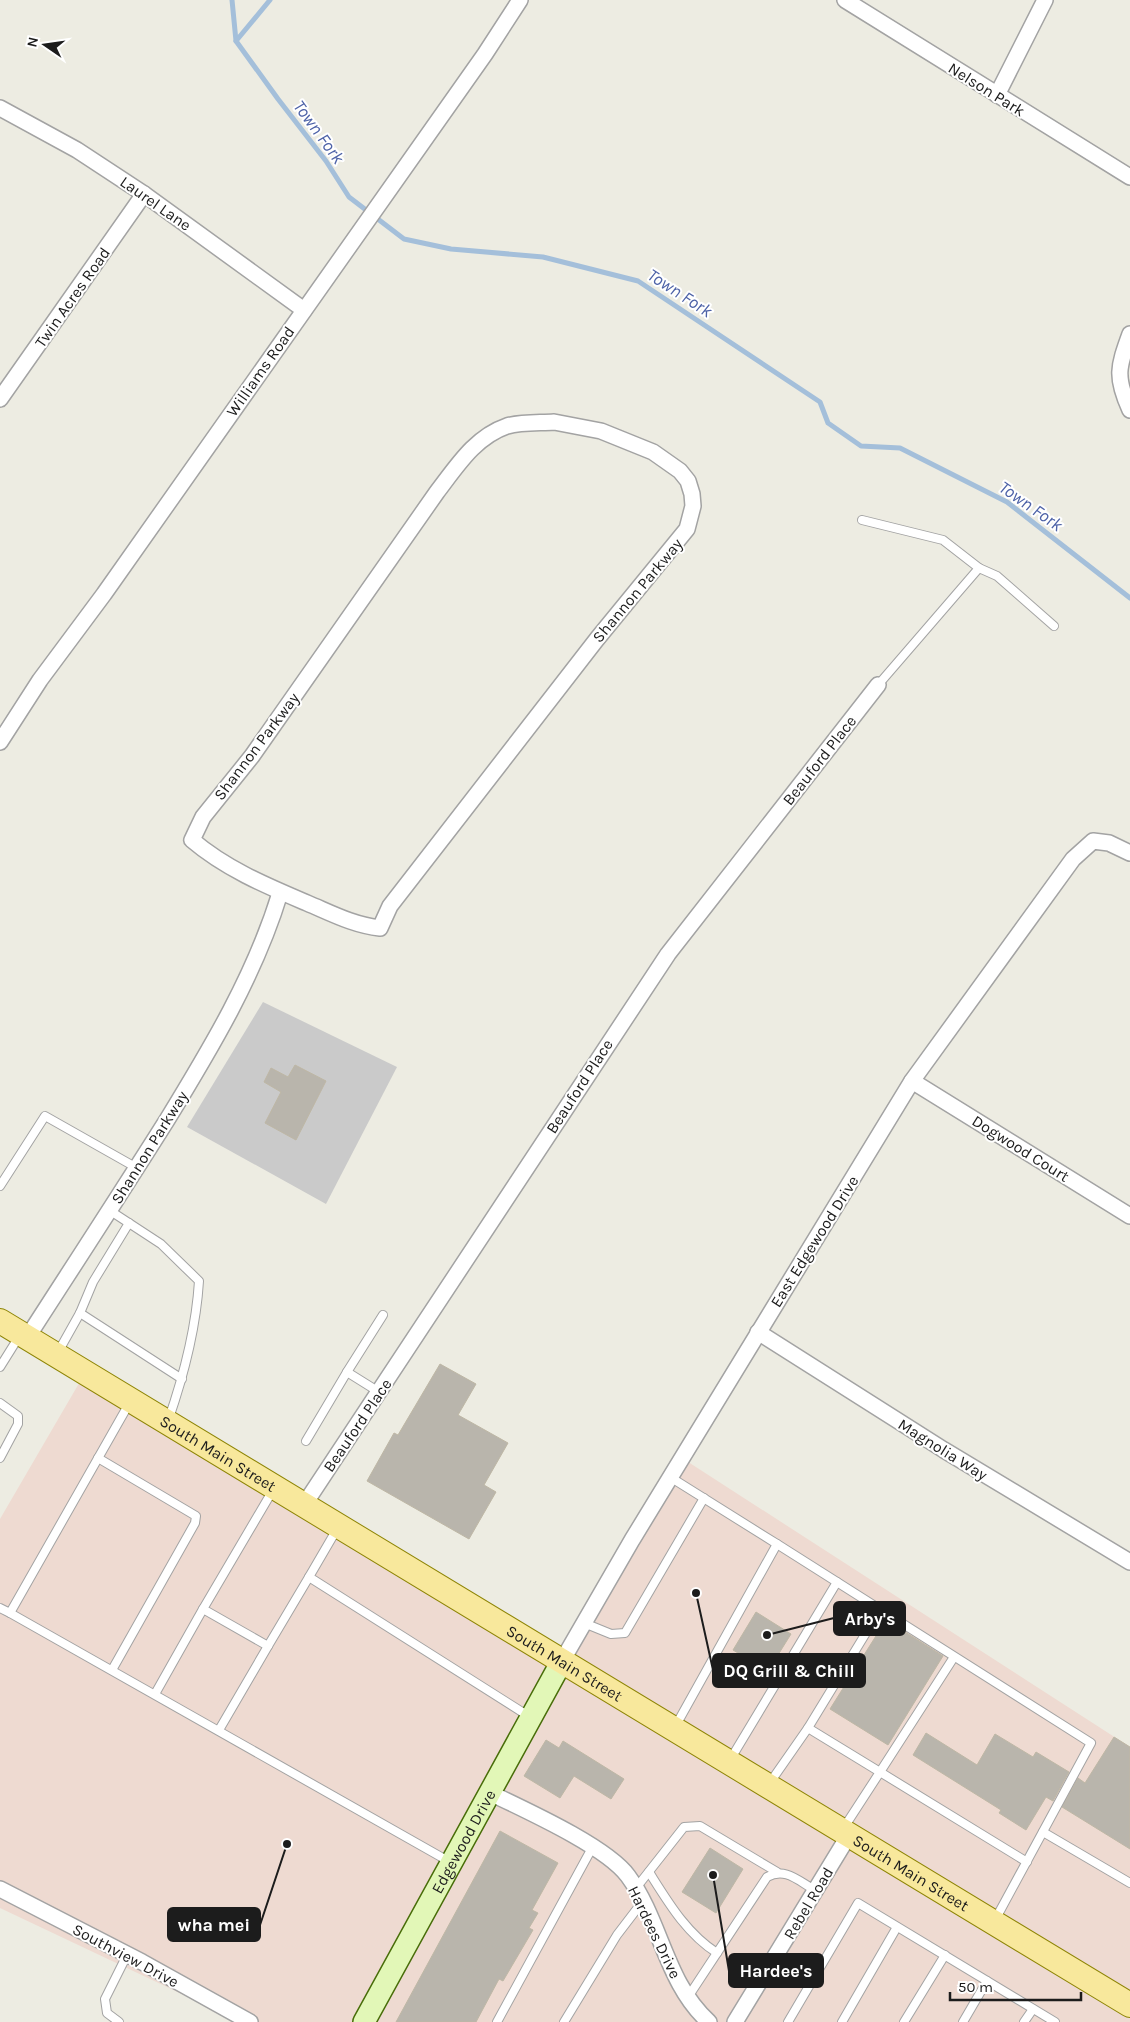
<svg xmlns="http://www.w3.org/2000/svg" width="1130" height="2022" font-family="Karla,sans-serif">
<style>
.commercial{fill:#eedad1}
.religious{fill:#cacaca}
.lines{fill:none;stroke-linecap:round;stroke-linejoin:round}
.stream{stroke:#a4bfda;stroke-width:5}
.building{fill:#b9b5ac;stroke:#beb7a5}
.lane-casing{stroke:#a3a3a3;stroke-width:10}
.street-casing{stroke:#a3a3a3;stroke-width:18}
.secondary-casing{stroke:#486d09;stroke-width:24}
.primary-casing{stroke:#8e8506;stroke-width:26}
.lane{stroke:#fff;stroke-width:8}
.street{stroke:#fff;stroke-width:15}
.secondary{stroke:#e2f7b7;stroke-width:21}
.primary{stroke:#f8e89c;stroke-width:24}
.labels{text-anchor:middle;stroke-width:4;stroke-linejoin:round;paint-order:stroke}
.street-label{font-size:16px;fill:#1c1c1c;stroke:#fff}
.water-label{font-size:18px;font-style:italic;fill:#4d62a7;stroke:#fff}
.leader{fill:none;stroke:#1c1c1c;stroke-width:2}
.callout-dot{fill:#1c1c1c;stroke:#fff;stroke-width:2}
.callout{fill:#1c1c1c;stroke:#1c1c1c;stroke-width:2}
.callout-label{font-size:18px;text-anchor:middle;font-weight:bold;fill:#fff}
</style>
<rect width="100%" height="100%" fill="#edece2"/>
<path class="commercial" d="M 85,1373 L 562,1661 L 682,1458 L 1130,1747 L 1130,2022 L 241,2022 L 0,1908 L 0,1519 Z"/>
<path class="religious" d="M 263,1002 L 397,1067 L 326,1204 L 187,1127 Z"/>
<g class="lines">
<g class="stream">
<path d="M 232,0 L 236,41 L 278,99 L 326,161 L 349,197 L 404,239 L 451,249 L 543,257 L 638,281 L 820,402 L 828,423 L 861,446 L 900,448 L 1007,502 L 1130,598"/>
<path d="M 236,41 L 270,0"/>
</g>
</g>
<g class="building">
<path d="M 295,1065 L 326,1081 L 296,1140 L 265,1123 L 281,1092 L 264,1082 L 271,1068 L 288,1077 Z"/>
<path d="M 440,1364 L 476,1384 L 458,1415 L 508,1443 L 484,1485 L 496,1492 L 469,1539 L 367,1481 L 394,1433 L 398,1435 Z"/>
<path d="M 756,1612 L 791,1634 L 768,1671 L 733,1650 Z"/>
<path d="M 886,1620 L 943,1656 L 888,1745 L 830,1709 Z"/>
<path d="M 926,1733 L 977,1765 L 995,1734 L 1033,1757 L 1036,1752 L 1069,1772 L 1053,1801 L 1046,1797 L 1026,1830 L 999,1813 L 1001,1810 L 913,1755 Z"/>
<path d="M 1114,1737 L 1130,1747 L 1130,1849 L 1062,1807 L 1078,1778 L 1085,1783 Z"/>
<path d="M 546,1740 L 559,1748 L 563,1741 L 624,1779 L 611,1799 L 574,1776 L 560,1798 L 524,1776 Z"/>
<path d="M 500,1831 L 558,1863 L 532,1910 L 538,1913 L 529,1928 L 533,1930 L 503,1981 L 499,1979 L 476,2022 L 396,2022 Z"/>
<path d="M 710,1848 L 743,1869 L 716,1913 L 682,1892 Z"/>
</g>
<g class="lines">
<g class="lane-casing">
<g id="lane">
<path d="M 862,520 L 943,540 L 979,568"/>
<path d="M 878,685 L 979,568 L 997,576 L 1054,626"/>
<path d="M 0,1186 L 45,1116 L 137,1168"/>
<path d="M 109,1210 L 161,1244 L 199,1281 C 196,1330 184,1375 168,1421"/>
<path d="M 80,1313 L 182,1379"/>
<path d="M 57,1354 L 80,1313 L 93,1282 L 129,1223"/>
<path d="M 0,1367 L 20,1335"/>
<path d="M 347,1372 L 383,1315"/>
<path d="M 0,1403 L 18,1416 L 18,1424 L 0,1458"/>
<path d="M 306,1441 L 347,1372 L 379,1392"/>
<path d="M 98,1458 L 196,1516 L 195,1523 L 112,1670"/>
<path d="M 670,1477 L 777,1544 L 675,1727"/>
<path d="M 273,1490 L 203,1609 L 268,1646 L 309,1577"/>
<path d="M 337,1529 L 309,1577 L 530,1717"/>
<path d="M 777,1544 L 1091,1743 L 995,1920"/>
<path d="M 0,1608 L 10,1613 L 130,1402"/>
<path d="M 10,1613 L 450,1862"/>
<path d="M 584,1623 L 611,1634 L 625,1633 L 704,1498"/>
<path d="M 954,1657 L 880,1772 L 1027,1862"/>
<path d="M 155,1694 L 203,1609"/>
<path d="M 808,1728 L 880,1610"/>
<path d="M 219,1730 L 268,1646"/>
<path d="M 730,1760 L 837,1582"/>
<path d="M 769,1784 L 808,1728 L 880,1772 L 843,1829"/>
<path d="M 1043,1832 L 1130,1883"/>
<path d="M 649,1872 C 668,1902 686,1933 717,1953"/>
<path d="M 636,1888 L 684,1827 L 700,1826 L 777,1872"/>
<path d="M 688,1997 L 767,1877 C 786,1867 798,1881 815,1890"/>
<path d="M 119,2022 L 107,2013 L 105,1999 L 127,1955"/>
<path d="M 497,2022 L 592,1848"/>
<path d="M 564,2022 L 617,1935 L 643,1901"/>
<path d="M 788,2022 L 858,1903 L 1055,2022"/>
<path d="M 842,2022 L 897,1927"/>
<path d="M 904,2022 L 945,1955"/>
<path d="M 963,2022 L 987,1981"/>
<path d="M 1024,2022 L 1033,2009"/>
</g>
</g>
<g class="street-casing">
<g id="street">
<path d="M 845,0 L 1130,177"/>
<path d="M 997,95 L 1045,0"/>
<path d="M 0,108 L 77,150 L 144,194 L 304,310"/>
<path d="M 1130,334 C 1118,367 1115,377 1130,410"/>
<path d="M 0,399 L 144,194"/>
<path d="M 554,422 L 601,431 L 653,452 L 680,471 L 688,481 L 692,494 L 693,506 L 687,529 L 597,639 L 390,906 L 380,928 C 353,925 331,913 307,903 C 267,886 226,869 192,840 L 203,817 L 252,756 L 437,492 C 457,466 475,437 507,426 C 521,422 539,423 554,422 Z"/>
<path d="M 0,742 L 40,680 L 104,594 L 485,54 L 520,0"/>
<path d="M 912,1081 L 1130,1216"/>
<path d="M 758,1332 L 944,1450 L 1130,1562"/>
<path d="M 27,1338 C 74,1265 121,1193 167,1120 C 211,1048 255,975 280,893"/>
<path d="M 304,1505 L 668,954 L 878,685"/>
<path d="M 562,1661 L 632,1540 L 912,1081 L 1073,859 L 1093,841 L 1109,843 L 1130,853"/>
<path d="M 488,1792 C 523,1809 606,1846 628,1876 C 661,1921 666,1984 709,2022"/>
<path d="M 0,1889 L 142,1962 L 250,2022"/>
<path d="M 735,2022 L 849,1835"/>
</g>
</g>
<g class="secondary-casing">
<g id="secondary">
<path id="s1" d="M 364,2022 L 562,1661"/>
</g>
</g>
<g class="primary-casing">
<g id="primary">
<path id="s2" d="M 0,1321 L 1130,2005"/>
</g>
</g>
<use href="#lane" class="lane"/>
<use href="#street" class="street"/>
<use href="#secondary" class="secondary"/>
<use href="#primary" class="primary"/>
</g>
<g class="labels">
<g class="street-label">
<text transform="translate(987 89) rotate(32)" y="6">Nelson Park</text>
<text transform="translate(156 203) rotate(35)" y="6">Laurel Lane</text>
<text transform="translate(72 297) rotate(-55)" y="6">Twin Acres Road</text>
<text transform="translate(260 371) rotate(-55)" y="6">Williams Road</text>
<text transform="translate(637 590) rotate(-50)" y="6">Shannon Parkway</text>
<text transform="translate(256 746) rotate(-53)" y="6">Shannon Parkway</text>
<text transform="translate(819 760) rotate(-52)" y="6">Beauford Place</text>
<text transform="translate(579 1086) rotate(-57)" y="6">Beauford Place</text>
<text transform="translate(149 1147) rotate(-58)" y="6">Shannon Parkway</text>
<text transform="translate(1021 1148) rotate(32)" y="6">Dogwood Court</text>
<text transform="translate(814 1241) rotate(-58)" y="6">East Edgewood Drive</text>
<text transform="translate(357 1425) rotate(-56)" y="6">Beauford Place</text>
<text transform="translate(943 1449) rotate(32)" y="6">Magnolia Way</text>
<text dy="6" stroke="none"><textPath href="#s2" startOffset="255">South Main Street</textPath></text>
<text dy="6" stroke="none"><textPath href="#s2" startOffset="660">South Main Street</textPath></text>
<text dy="6" stroke="none"><textPath href="#s1" startOffset="206">Edgewood Drive</textPath></text>
<text dy="6" stroke="none"><textPath href="#s2" startOffset="1065">South Main Street</textPath></text>
<text transform="translate(808 1903) rotate(-59)" y="6">Rebel Road</text>
<text transform="translate(655 1932) rotate(64)" y="6">Hardees Drive</text>
<text transform="translate(126 1955) rotate(28)" y="6">Southview Drive</text>
</g>
<g class="water-label">
<text transform="translate(319 132) rotate(54)" y="6">Town Fork</text>
<text transform="translate(680 293) rotate(33)" y="6">Town Fork</text>
<text transform="translate(1031 506) rotate(35)" y="6">Town Fork</text>
</g>
</g>
<path class="leader" d="M767 1635L834 1618M696 1593L713 1670M287 1844L260 1925M713 1875L729 1971"/>
<g class="callout-dot">
<circle cx="767" cy="1635" r="5"/>
<circle cx="696" cy="1593" r="5"/>
<circle cx="287" cy="1844" r="5"/>
<circle cx="713" cy="1875" r="5"/>
</g>
<g class="callout">
<rect x="834" y="1602" width="71" height="33" rx="5"/>
<rect x="713" y="1654" width="152" height="33" rx="5"/>
<rect x="168" y="1908" width="92" height="33" rx="5"/>
<rect x="729" y="1954" width="94" height="33" rx="5"/>
</g>
<g class="callout-label">
<text x="870" y="1625">Arby's</text>
<text x="789" y="1677">DQ Grill &amp; Chill</text>
<text x="214" y="1931">wha mei</text>
<text x="776" y="1977">Hardee's</text>
</g>
<g transform="translate(45 45) rotate(283)" stroke="#ffffff" stroke-width="4" paint-order="stroke">
<path d="M0-4L9 19L0 12L-9 19Z" fill="#1c1c1c"/>
<text y="-8" font-size="14" font-weight="bold" text-anchor="middle" fill="#1c1c1c">N</text>
</g>
<path d="M950 1992v8h131v-8" fill="none" stroke="#1c1c1c" stroke-width="2.5"/>
<text x="958" y="1992" font-size="15" fill="#1c1c1c" stroke="#ffffff" stroke-width="4" paint-order="stroke">50 m</text>
</svg>
